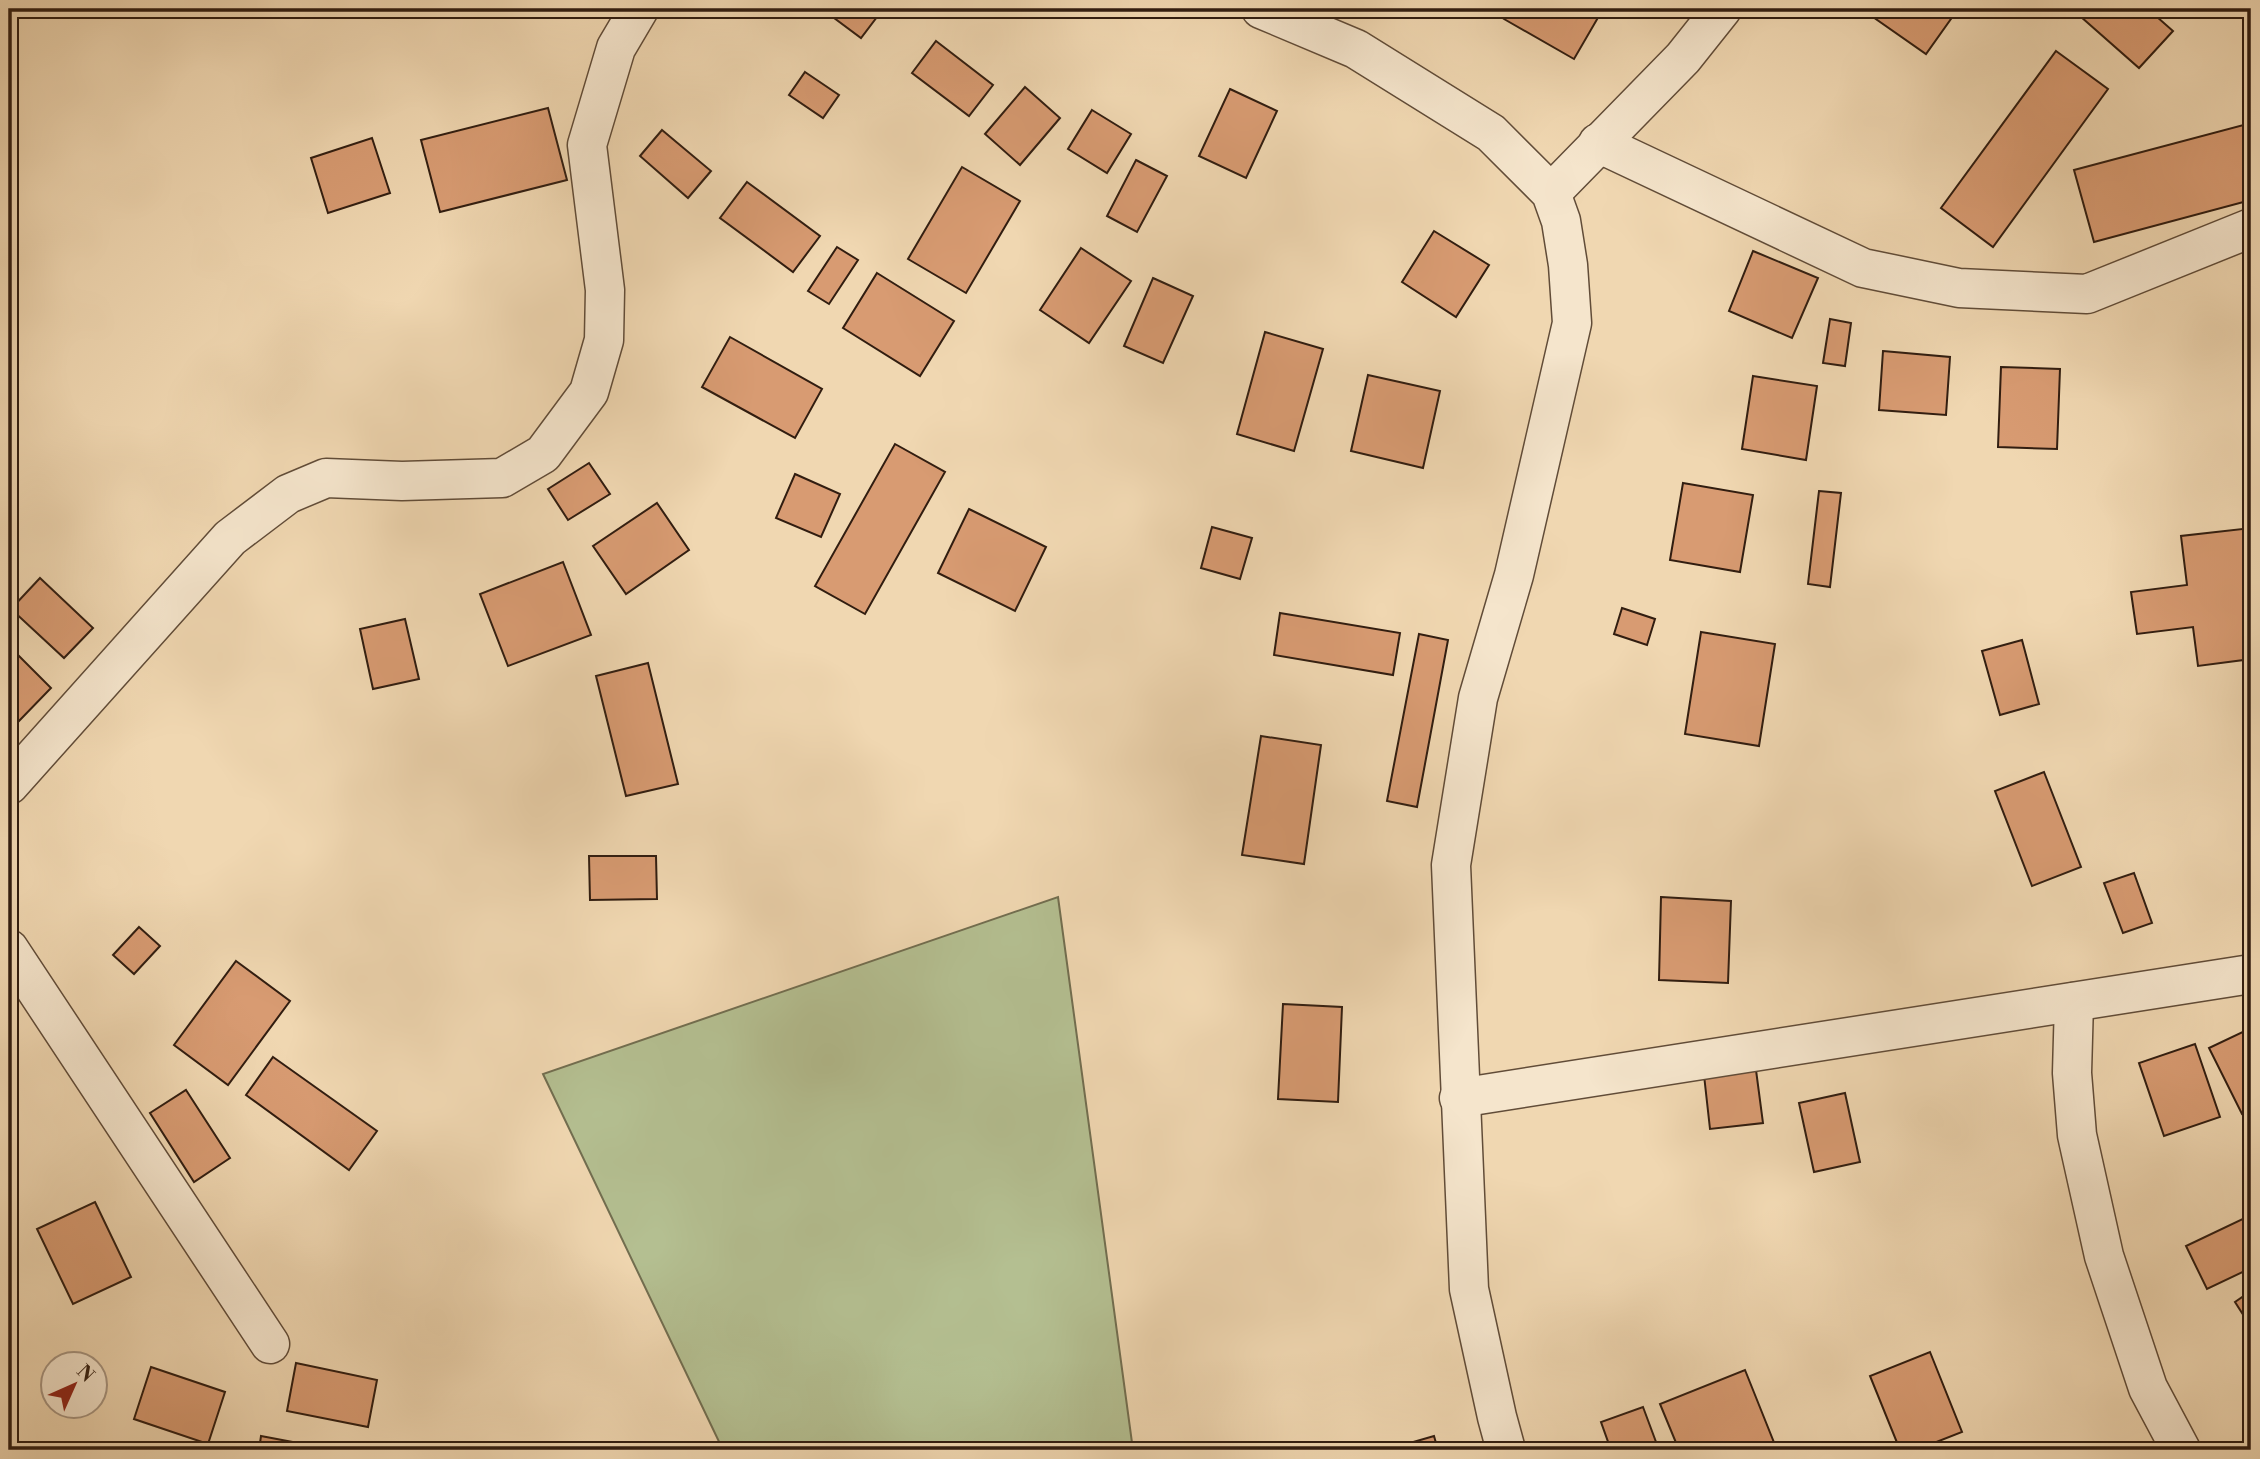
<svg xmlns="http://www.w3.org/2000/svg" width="2260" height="1459" font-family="'Libre Bodoni',serif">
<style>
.green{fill:#b4bf91;stroke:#726e50;stroke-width:2}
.building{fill:#d89b72;stroke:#311d10;stroke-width:2}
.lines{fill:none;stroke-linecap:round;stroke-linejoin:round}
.minor-casing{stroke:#614c38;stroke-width:41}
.minor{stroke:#f5e5cc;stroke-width:38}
</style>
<rect width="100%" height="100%" fill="#f0d7b1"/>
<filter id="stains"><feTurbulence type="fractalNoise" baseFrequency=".00286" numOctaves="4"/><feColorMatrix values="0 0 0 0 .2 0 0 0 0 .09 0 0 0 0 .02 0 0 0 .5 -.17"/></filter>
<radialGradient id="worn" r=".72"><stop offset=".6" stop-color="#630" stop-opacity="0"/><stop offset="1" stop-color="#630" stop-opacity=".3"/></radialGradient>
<path class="green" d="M 1058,897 L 1133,1450 L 723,1450 L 543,1074 Z"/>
<g class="building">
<path d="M 822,9 L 883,9 L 861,38 Z"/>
<path d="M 1510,9 L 1603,9 L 1574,59 L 1504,19 Z"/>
<path d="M 1879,9 L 1958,9 L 1926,54 L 1873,17 Z"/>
<path d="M 2072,9 L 2148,9 L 2173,31 L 2139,68 Z"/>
<path d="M 936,41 L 993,85 L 969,116 L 912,73 Z"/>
<path d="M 2056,51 L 2108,89 L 1993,247 L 1941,208 Z"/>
<path d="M 805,72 L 839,95 L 823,118 L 789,95 Z"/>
<path d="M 1025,87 L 1060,118 L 1020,165 L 985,134 Z"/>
<path d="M 1230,89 L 1277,111 L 1246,178 L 1199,156 Z"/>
<path d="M 548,108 L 567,180 L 440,212 L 421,140 Z"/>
<path d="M 1092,110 L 1131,134 L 1107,173 L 1068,149 Z"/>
<path d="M 2251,123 L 2251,200 L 2094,242 L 2074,170 Z"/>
<path d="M 662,130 L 711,171 L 688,198 L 640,156 Z"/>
<path d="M 372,138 L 390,193 L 328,213 L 311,158 Z"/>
<path d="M 1136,160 L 1167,176 L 1137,232 L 1107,216 Z"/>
<path d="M 962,167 L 1020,201 L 966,293 L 908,259 Z"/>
<path d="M 747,182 L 820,236 L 793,272 L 720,218 Z"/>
<path d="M 1434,231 L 1489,265 L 1456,317 L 1402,282 Z"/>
<path d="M 837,247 L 858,260 L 829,304 L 808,291 Z"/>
<path d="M 1081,248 L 1131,281 L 1089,343 L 1040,310 Z"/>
<path d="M 1753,251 L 1818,278 L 1792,338 L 1729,311 Z"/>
<path d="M 877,273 L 954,321 L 920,376 L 843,328 Z"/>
<path d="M 1153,278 L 1193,296 L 1163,363 L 1124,346 Z"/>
<path d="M 1830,319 L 1851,323 L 1845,366 L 1823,363 Z"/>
<path d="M 1265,332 L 1323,349 L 1294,451 L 1237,434 Z"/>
<path d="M 730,337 L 822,389 L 795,438 L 702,387 Z"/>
<path d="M 1883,351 L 1950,357 L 1946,415 L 1879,410 Z"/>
<path d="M 2001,367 L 2060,369 L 2057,449 L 1998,447 Z"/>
<path d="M 1368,375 L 1440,391 L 1423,468 L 1351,451 Z"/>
<path d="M 1753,376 L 1817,386 L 1806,460 L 1742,449 Z"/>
<path d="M 895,444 L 945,472 L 865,614 L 815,586 Z"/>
<path d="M 589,463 L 610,494 L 568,520 L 548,489 Z"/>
<path d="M 795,474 L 840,494 L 821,537 L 776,518 Z"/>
<path d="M 1683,483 L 1753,495 L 1740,572 L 1670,560 Z"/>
<path d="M 1819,491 L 1841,493 L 1830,587 L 1808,584 Z"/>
<path d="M 657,503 L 689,550 L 626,594 L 593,546 Z"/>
<path d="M 969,509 L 1046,547 L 1015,611 L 938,573 Z"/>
<path d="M 1212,527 L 1252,538 L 1240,579 L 1201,568 Z"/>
<path d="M 2251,528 L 2251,659 L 2198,666 L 2193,627 L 2137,634 L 2131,592 L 2187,585 L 2181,536 Z"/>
<path d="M 563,562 L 591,635 L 508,666 L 480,594 Z"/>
<path d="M 40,578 L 93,628 L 64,658 L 11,609 Z"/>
<path d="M 1622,608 L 1655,619 L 1647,645 L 1614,634 Z"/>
<path d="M 1280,613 L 1400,633 L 1393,675 L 1274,655 Z"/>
<path d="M 405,619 L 419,679 L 373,689 L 360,629 Z"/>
<path d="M 1701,632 L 1775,644 L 1759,746 L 1685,734 Z"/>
<path d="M 1419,634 L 1448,640 L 1417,807 L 1387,801 Z"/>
<path d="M 2022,640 L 2039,704 L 2000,715 L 1982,651 Z"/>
<path d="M 9,646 L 51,688 L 18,722 L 9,713 Z"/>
<path d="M 648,663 L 678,784 L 626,796 L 596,676 Z"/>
<path d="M 1261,736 L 1321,745 L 1304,864 L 1242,855 Z"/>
<path d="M 2044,772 L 2081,867 L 2032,886 L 1995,791 Z"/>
<path d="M 589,856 L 656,856 L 657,899 L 590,900 Z"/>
<path d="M 2134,873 L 2152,923 L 2123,933 L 2104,883 Z"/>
<path d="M 1661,897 L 1731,901 L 1728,983 L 1659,980 Z"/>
<path d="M 139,927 L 160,946 L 134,974 L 113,955 Z"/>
<path d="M 236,961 L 290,1001 L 228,1085 L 174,1045 Z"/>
<path d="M 1283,1004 L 1342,1007 L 1338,1102 L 1278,1099 Z"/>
<path d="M 2251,1028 L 2251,1110 L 2242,1114 L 2209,1048 Z"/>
<path d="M 2195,1044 L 2220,1117 L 2164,1136 L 2139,1063 Z"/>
<path d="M 273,1057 L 377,1131 L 349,1170 L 246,1095 Z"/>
<path d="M 1756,1070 L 1763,1123 L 1710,1129 L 1704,1075 Z"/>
<path d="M 186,1090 L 230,1158 L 194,1182 L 150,1113 Z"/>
<path d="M 1845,1093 L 1860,1162 L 1814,1172 L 1799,1103 Z"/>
<path d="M 95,1202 L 131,1277 L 73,1304 L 37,1229 Z"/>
<path d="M 2251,1215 L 2251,1268 L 2207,1289 L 2186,1246 Z"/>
<path d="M 2251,1291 L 2251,1327 L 2235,1302 Z"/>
<path d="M 1930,1352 L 1962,1432 L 1916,1450 L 1900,1450 L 1870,1376 Z"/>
<path d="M 296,1363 L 377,1380 L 368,1427 L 287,1411 Z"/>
<path d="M 151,1367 L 225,1392 L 208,1444 L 134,1419 Z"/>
<path d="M 1745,1370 L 1777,1450 L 1679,1450 L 1660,1404 Z"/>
<path d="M 1643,1407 L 1659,1450 L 1611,1450 L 1601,1422 Z"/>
<path d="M 261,1436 L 335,1450 L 259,1450 Z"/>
<path d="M 1434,1436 L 1438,1450 L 1389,1449 Z"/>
</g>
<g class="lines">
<g class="minor-casing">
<g id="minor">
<path d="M 1261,9 L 1356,49 L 1491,133 L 1551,193 L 1561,221 L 1568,265 L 1572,323 L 1514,575 L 1478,698 L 1451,865 L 1469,1289 L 1497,1417 L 1506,1450"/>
<path d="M 1598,143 L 1863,268 L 1959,288 L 2087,294 L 2251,228"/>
<path d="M 1551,193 L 1683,58 L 1722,9"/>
<path d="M 9,785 L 230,538 L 288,494 L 326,478 L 402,481 L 502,478 L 543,454 L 589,392 L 604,340 L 605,290 L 587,145 L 616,48 L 639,9"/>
<path d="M 9,949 L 270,1344"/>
<path d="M 2074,1002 L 2072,1073 L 2077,1135 L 2104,1256 L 2148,1388 L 2181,1450"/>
<path d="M 1459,1098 L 2251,974"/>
</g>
</g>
<use href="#minor" class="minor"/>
</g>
<rect width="2260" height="1459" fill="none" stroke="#f0d7b1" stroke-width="35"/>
<rect x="10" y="10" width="2239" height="1438" fill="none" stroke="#311d10" stroke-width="3.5"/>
<rect x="18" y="18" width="2225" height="1424" fill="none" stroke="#311d10" stroke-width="2"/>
<g transform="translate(74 1385) rotate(45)"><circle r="33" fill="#f5e5cc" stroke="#a79581" stroke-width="2"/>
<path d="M0-5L12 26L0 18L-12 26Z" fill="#8f2418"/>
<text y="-10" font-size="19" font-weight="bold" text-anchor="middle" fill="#311d10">N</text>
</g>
<rect width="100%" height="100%" filter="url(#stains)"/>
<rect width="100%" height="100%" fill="url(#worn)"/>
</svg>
